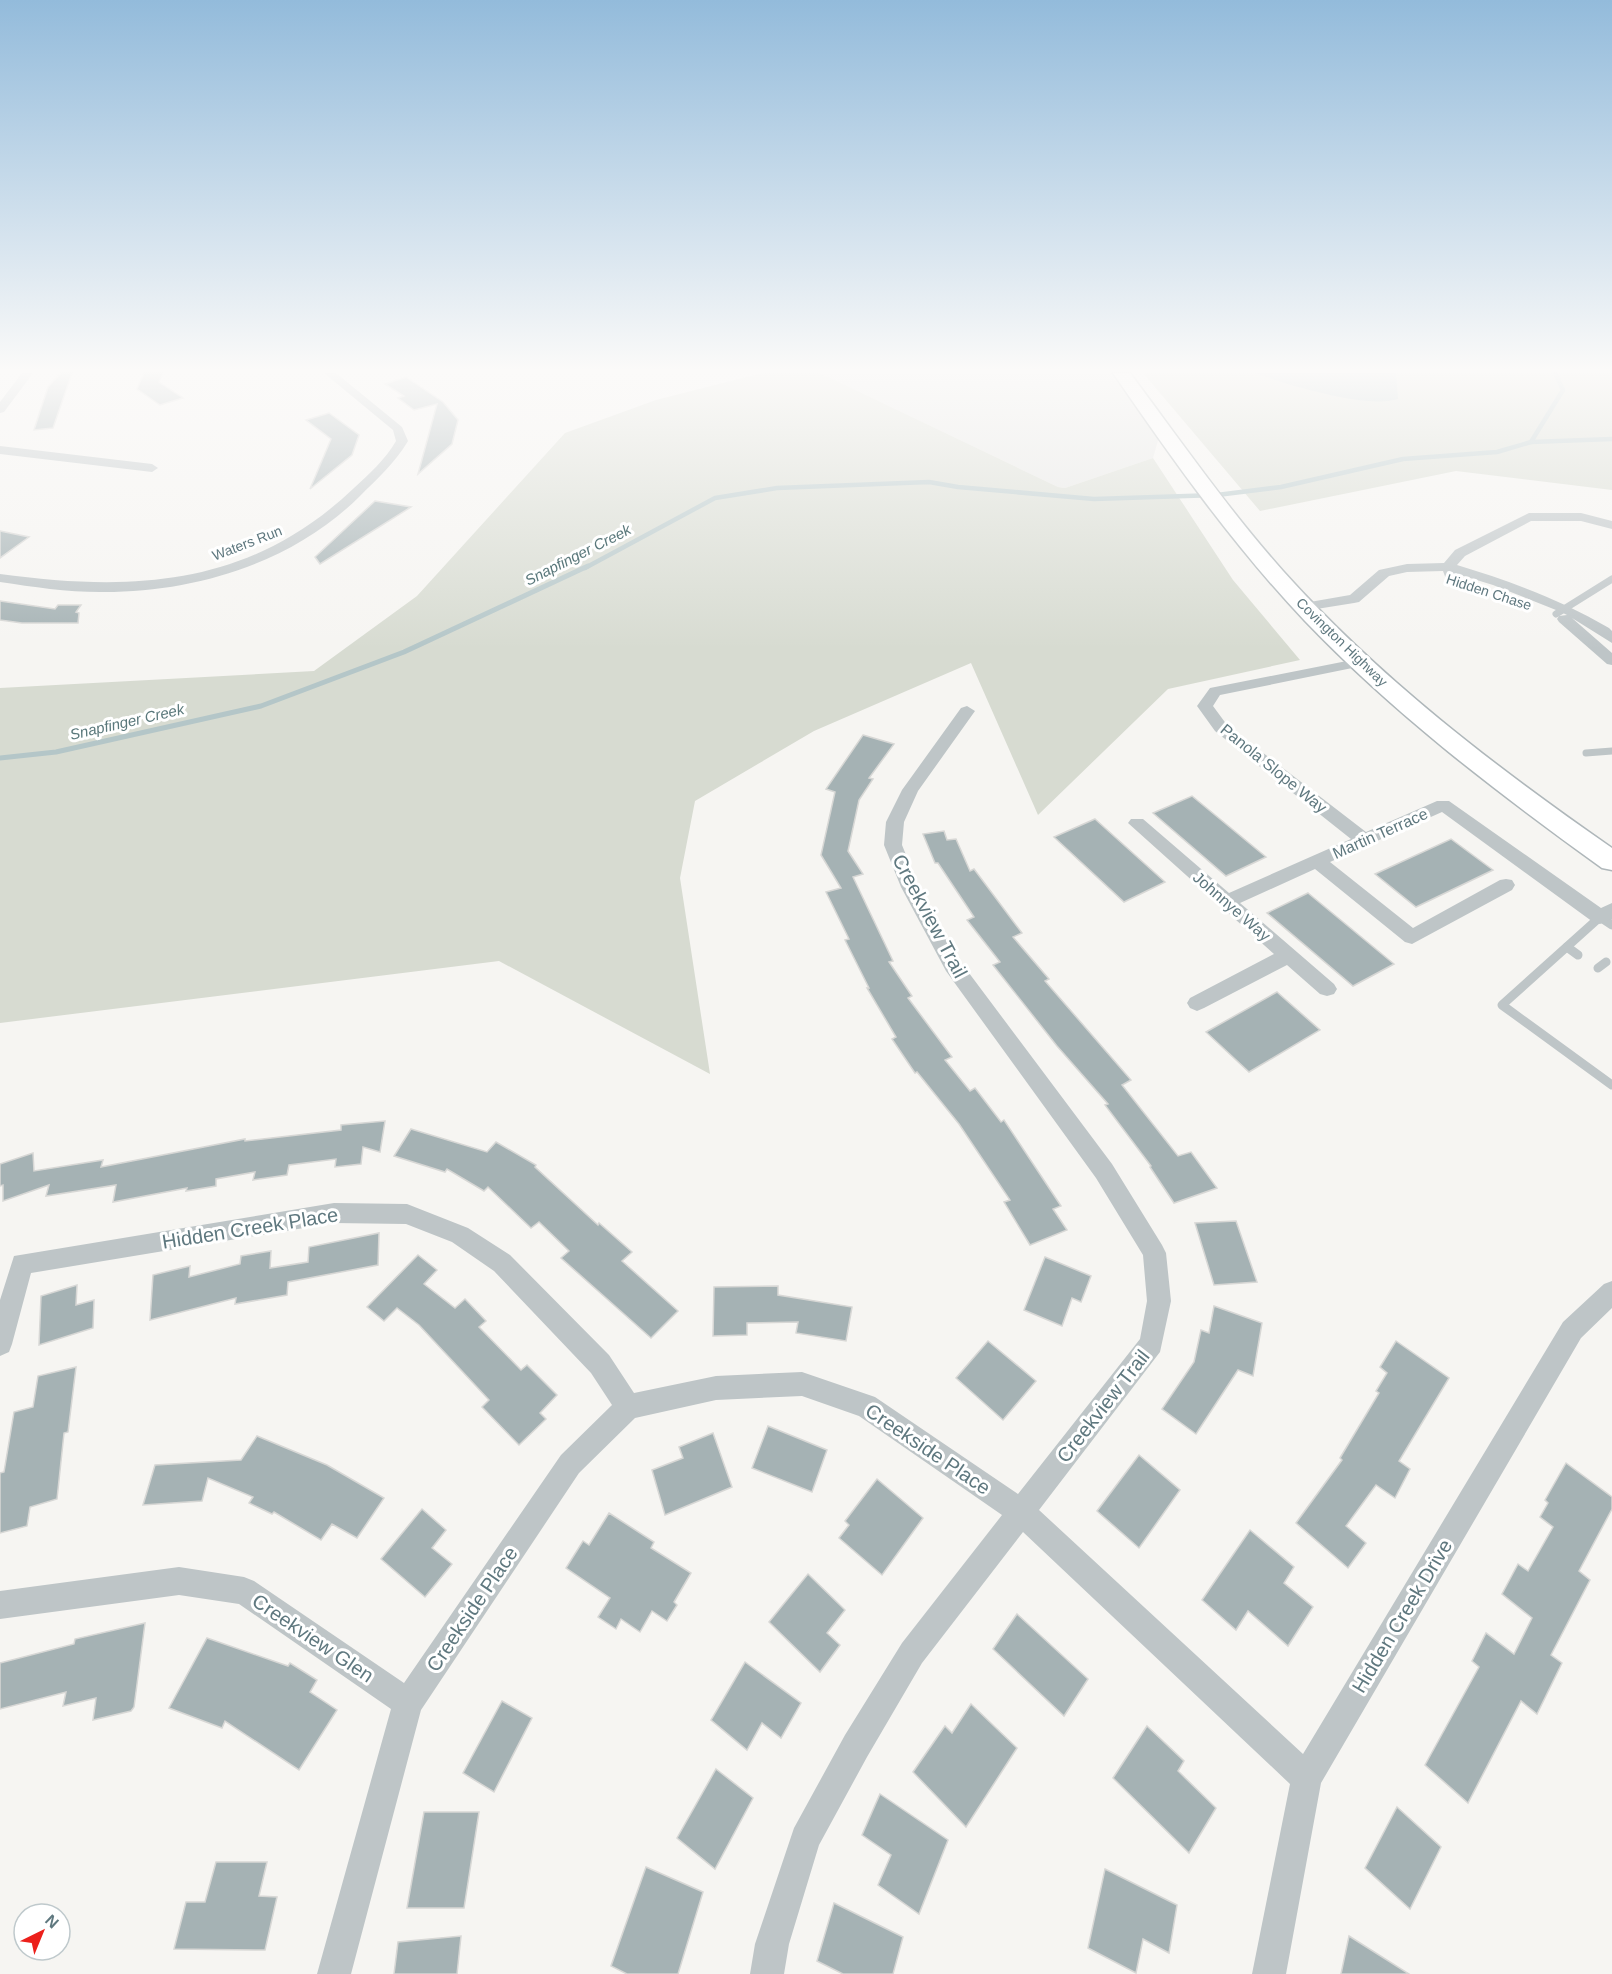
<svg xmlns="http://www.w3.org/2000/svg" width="1612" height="1974" font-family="Helvetica,sans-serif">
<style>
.built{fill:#e6e7e5}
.green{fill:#d7dbd1}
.water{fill:#b4c6c8}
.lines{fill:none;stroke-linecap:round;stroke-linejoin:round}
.stream-far1{stroke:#b4c6c8;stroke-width:4.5}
.stream{stroke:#b4c6c8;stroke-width:5}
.building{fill:#a5b2b4;stroke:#d7d7d5;stroke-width:1.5}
.primary-casing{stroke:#afb7ba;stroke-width:3}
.lane-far1{stroke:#bec5c7;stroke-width:7}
.lane{stroke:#bec5c7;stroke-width:9}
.street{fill:#bec5c7;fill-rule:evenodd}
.primary{fill:#fff;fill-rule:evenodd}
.labels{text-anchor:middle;stroke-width:6;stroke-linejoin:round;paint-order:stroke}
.far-street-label{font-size:14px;fill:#5f787f;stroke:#fff}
.far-water-label{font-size:15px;font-style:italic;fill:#5a787b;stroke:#fff}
.street-label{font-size:16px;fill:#5f787f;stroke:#fff}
.near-street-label{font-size:20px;fill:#5f787f;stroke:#fff}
</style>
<rect width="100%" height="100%" fill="#f6f5f2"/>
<path class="built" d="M 820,373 L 1115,373 L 1161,430 L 1153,458 L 1065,488 L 1058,487 Z"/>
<g class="green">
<path d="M 762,373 L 820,373 L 1058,487 L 1065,488 L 1153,458 L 1233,580 L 1300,660 L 1168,689 L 1038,815 L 971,663 L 814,731 L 695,801 L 680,878 L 710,1074 L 499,961 L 0,1023 L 0,688 L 314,671 L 417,596 L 565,433 L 656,400 Z"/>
<path d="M 1143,373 L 1612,373 L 1612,490 L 1456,471 L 1260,511 Z"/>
</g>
<path class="water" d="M 1255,373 L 1396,373 L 1398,399 C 1366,409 1288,385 1255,373 Z"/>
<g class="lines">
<g class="stream-far1">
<path d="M 1531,442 L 1563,390 L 1555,373"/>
<path d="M 585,568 L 715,498 L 777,488 L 929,482 L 958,487 L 1094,499 L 1217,495 L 1281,487 L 1403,459 L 1497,452 L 1531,442 L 1612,439"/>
</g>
<path class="stream" d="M 0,758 L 56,752 L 261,706 L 404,652 L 588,566"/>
</g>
<g class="building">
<path d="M 61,373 L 72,373 L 53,428 L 34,430 L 48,387 Z"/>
<path d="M 144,373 L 163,373 L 159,382 L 183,398 L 160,405 L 137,389 Z"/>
<path d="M 406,377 L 443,402 L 458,420 L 452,444 L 418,474 L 437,404 L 414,410 L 398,398 L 404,396 L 385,384 Z"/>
<path d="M 329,413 L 359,435 L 352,455 L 310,489 L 331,439 L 306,420 Z"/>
<path d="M 375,501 L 411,507 L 320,564 L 315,557 Z"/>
<path d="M 0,531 L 29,537 L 0,558 Z"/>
<path d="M 0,601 L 55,609 L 58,605 L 81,605 L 76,612 L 79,613 L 78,623 L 22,623 L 0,620 Z"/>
<path d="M 863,735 L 894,744 L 869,778 L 873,779 L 859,800 L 848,851 L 863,874 L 853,877 L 893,961 L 889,962 L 912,996 L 908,998 L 952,1057 L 945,1060 L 970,1091 L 975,1088 L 1001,1122 L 1004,1120 L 1061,1206 L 1053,1209 L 1067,1230 L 1030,1245 L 1004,1202 L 1010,1200 L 959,1124 L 917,1072 L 915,1073 L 892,1039 L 896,1037 L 867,988 L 869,988 L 845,940 L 849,939 L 826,892 L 841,888 L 821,855 L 835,792 L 826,789 Z"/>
<path d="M 1192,796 L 1266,857 L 1226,876 L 1153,813 Z"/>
<path d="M 1095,819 L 1165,882 L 1124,902 L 1054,837 Z"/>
<path d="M 944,831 L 947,840 L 956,839 L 970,871 L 974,869 L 1022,933 L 1013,937 L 1049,979 L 1045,981 L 1131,1080 L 1122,1085 L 1178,1156 L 1191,1152 L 1217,1188 L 1174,1203 L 1150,1167 L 1151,1166 L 1105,1105 L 1108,1104 L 1057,1046 L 993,965 L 1000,962 L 967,920 L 974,917 L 938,863 L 935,863 L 923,834 Z"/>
<path d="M 1451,839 L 1493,870 L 1416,907 L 1375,874 Z"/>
<path d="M 1308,893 L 1394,964 L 1353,986 L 1267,913 Z"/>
<path d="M 1277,992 L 1320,1030 L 1249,1072 L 1206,1032 Z"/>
<path d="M 385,1121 L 380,1152 L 363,1147 L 361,1164 L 335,1167 L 336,1159 L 289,1165 L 287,1175 L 253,1180 L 255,1172 L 216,1179 L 216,1186 L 186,1191 L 187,1188 L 113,1202 L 116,1185 L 46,1196 L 49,1185 L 3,1201 L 3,1185 L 0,1186 L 0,1164 L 33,1153 L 34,1171 L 103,1160 L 101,1167 L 245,1139 L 245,1141 L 341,1130 L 341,1125 Z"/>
<path d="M 411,1129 L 487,1152 L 496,1142 L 536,1165 L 535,1167 L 598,1225 L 599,1223 L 632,1252 L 622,1261 L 678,1311 L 651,1338 L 561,1258 L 569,1251 L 539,1222 L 531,1228 L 488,1187 L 484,1191 L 447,1169 L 445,1172 L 394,1156 Z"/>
<path d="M 1236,1221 L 1257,1282 L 1214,1285 L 1195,1223 Z"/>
<path d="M 379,1233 L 378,1265 L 288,1282 L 287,1295 L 235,1304 L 236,1298 L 150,1320 L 153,1275 L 190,1266 L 189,1277 L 240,1264 L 241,1256 L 271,1251 L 270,1268 L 308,1262 L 309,1247 Z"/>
<path d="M 418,1255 L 437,1270 L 424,1284 L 455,1308 L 465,1299 L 486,1321 L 479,1327 L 521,1370 L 527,1365 L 557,1395 L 540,1413 L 546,1419 L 519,1445 L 482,1407 L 489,1400 L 419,1325 L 397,1308 L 384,1321 L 367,1307 Z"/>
<path d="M 1045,1257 L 1091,1276 L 1081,1302 L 1072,1298 L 1062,1326 L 1024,1310 Z"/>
<path d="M 77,1285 L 76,1305 L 94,1300 L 93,1328 L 39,1345 L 41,1296 Z"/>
<path d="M 778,1286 L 778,1295 L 852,1307 L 846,1341 L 796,1333 L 798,1322 L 747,1323 L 747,1335 L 713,1336 L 714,1287 Z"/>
<path d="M 1214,1306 L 1262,1323 L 1253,1376 L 1238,1370 L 1196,1434 L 1162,1409 L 1194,1362 L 1201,1330 L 1209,1333 Z"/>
<path d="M 988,1341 L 1036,1381 L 1003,1420 L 956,1378 Z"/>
<path d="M 1396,1341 L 1449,1378 L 1399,1461 L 1410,1469 L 1395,1498 L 1376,1485 L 1346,1526 L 1366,1543 L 1348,1568 L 1296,1523 L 1342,1460 L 1340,1458 L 1379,1393 L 1376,1391 L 1387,1373 L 1380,1367 Z"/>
<path d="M 76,1367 L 68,1432 L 64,1433 L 57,1499 L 30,1507 L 27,1526 L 0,1533 L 0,1473 L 4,1472 L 14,1412 L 33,1407 L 38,1376 Z"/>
<path d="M 768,1426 L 827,1450 L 812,1492 L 752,1468 Z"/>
<path d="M 713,1433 L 732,1487 L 665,1515 L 652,1470 L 683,1458 L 679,1447 Z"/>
<path d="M 257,1436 L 327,1465 L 384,1498 L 357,1538 L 332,1524 L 321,1540 L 274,1512 L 272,1514 L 249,1503 L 253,1497 L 208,1478 L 202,1501 L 143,1505 L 155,1465 L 241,1460 Z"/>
<path d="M 1139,1455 L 1180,1490 L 1139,1548 L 1097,1511 Z"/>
<path d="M 1566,1463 L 1612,1497 L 1612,1509 L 1579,1571 L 1590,1580 L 1551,1655 L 1562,1663 L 1537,1714 L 1521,1701 L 1468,1803 L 1425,1765 L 1479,1667 L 1472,1661 L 1486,1633 L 1514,1654 L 1532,1618 L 1502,1594 L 1518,1564 L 1528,1571 L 1553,1527 L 1540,1517 L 1548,1503 L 1545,1500 Z"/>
<path d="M 877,1479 L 923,1518 L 882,1575 L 839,1538 L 849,1525 L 845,1521 Z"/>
<path d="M 422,1509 L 446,1530 L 432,1548 L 452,1564 L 425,1597 L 381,1559 Z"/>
<path d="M 609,1513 L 654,1542 L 651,1548 L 691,1573 L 674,1602 L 677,1605 L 667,1621 L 652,1611 L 640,1632 L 621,1619 L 616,1629 L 598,1617 L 610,1598 L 566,1568 L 583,1541 L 589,1545 Z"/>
<path d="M 1250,1530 L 1294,1567 L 1284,1583 L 1313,1607 L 1288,1646 L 1248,1611 L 1236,1630 L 1202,1600 Z"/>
<path d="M 808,1574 L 845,1610 L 827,1633 L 840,1645 L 820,1672 L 769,1622 Z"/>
<path d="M 1017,1614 L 1088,1679 L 1064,1716 L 993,1649 Z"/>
<path d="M 145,1623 L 134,1707 L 131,1711 L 93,1720 L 96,1698 L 63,1706 L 66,1692 L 0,1709 L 0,1663 L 74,1644 L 75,1639 Z"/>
<path d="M 207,1638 L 288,1666 L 290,1663 L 317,1680 L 310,1692 L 337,1710 L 299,1770 L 225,1721 L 222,1728 L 169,1708 Z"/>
<path d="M 745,1662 L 801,1703 L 781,1738 L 762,1723 L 747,1750 L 711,1720 Z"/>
<path d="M 502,1701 L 532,1718 L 494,1792 L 463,1773 Z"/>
<path d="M 971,1704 L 1017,1748 L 966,1827 L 913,1772 L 945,1726 L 952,1733 Z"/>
<path d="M 1147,1726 L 1184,1761 L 1178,1771 L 1216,1808 L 1189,1853 L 1113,1778 Z"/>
<path d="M 716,1769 L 753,1798 L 715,1869 L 677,1838 Z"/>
<path d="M 880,1794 L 948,1840 L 919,1914 L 878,1885 L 891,1855 L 862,1835 Z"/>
<path d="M 1397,1807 L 1441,1847 L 1410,1909 L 1365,1868 Z"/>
<path d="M 424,1812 L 479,1812 L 464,1908 L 407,1908 Z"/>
<path d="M 216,1862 L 267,1862 L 259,1896 L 277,1897 L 265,1950 L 174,1949 L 186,1902 L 205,1902 Z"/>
<path d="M 646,1867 L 703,1892 L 678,1974 L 627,1974 L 611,1966 Z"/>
<path d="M 1105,1869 L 1177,1905 L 1169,1953 L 1143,1939 L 1136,1973 L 1088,1948 Z"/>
<path d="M 834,1903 L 903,1937 L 893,1974 L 843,1974 L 817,1961 Z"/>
<path d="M 461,1936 L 457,1974 L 394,1974 L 398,1942 Z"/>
<path d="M 1349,1936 L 1409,1974 L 1341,1974 Z"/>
</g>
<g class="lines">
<g class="primary-casing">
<path id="primary" d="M 1113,373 L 1130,373 C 1180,440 1227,508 1283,571 C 1379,678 1494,766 1612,848 L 1612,870 L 1602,868 C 1498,793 1394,714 1305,621 C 1233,545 1172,459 1113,373 Z"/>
</g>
<g class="lane-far1">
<path d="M 1556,614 L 1612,579"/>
<path d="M 1586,753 L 1612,751"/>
</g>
<g class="lane">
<path d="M 1612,925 L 1600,917 L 1502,1005 L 1612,1085"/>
<path d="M 1567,947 L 1578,955"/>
<path d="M 1598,968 L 1606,962"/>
</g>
<g class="street">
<path d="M 22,373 L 33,373 L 4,412 L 0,413 L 0,402 Z"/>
<path d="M 324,373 L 336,373 L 402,427 L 408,441 C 395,463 378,478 360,496 C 293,563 194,593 100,592 C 67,592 33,587 0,582 L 0,574 C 134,592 250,587 354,488 C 369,474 385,460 396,441 L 393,430 Z"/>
<path d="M 0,446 L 152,464 L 158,468 L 152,472 L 0,454 Z"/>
<path d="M 1529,513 L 1581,513 L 1612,521 L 1612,529 L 1581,521 L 1531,521 L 1465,556 L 1457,565 C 1510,581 1561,600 1609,628 L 1612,631 L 1612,643 L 1572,618 L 1612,653 L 1612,665 L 1607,664 L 1559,622 L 1557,619 L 1559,616 L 1567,615 L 1561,612 L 1493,585 L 1457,574 L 1456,579 L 1446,579 L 1443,571 L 1407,572 L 1389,576 L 1359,602 L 1354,603 L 1304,611 L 1297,607 L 1304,603 L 1350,595 L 1379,570 L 1407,564 L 1444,563 L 1455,550 Z"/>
<path d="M 1362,658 L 1367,659 L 1369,662 L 1367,665 L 1220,695 L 1213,706 L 1227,725 L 1366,832 L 1437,801 L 1449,801 L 1601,908 L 1612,903 L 1612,919 L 1600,924 L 1593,922 L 1442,812 L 1330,862 L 1413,928 L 1500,880 L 1506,879 L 1512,880 L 1515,885 L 1512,890 L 1412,944 L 1405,942 L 1315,869 L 1240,903 L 1334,984 L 1337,989 L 1334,994 L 1327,996 L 1320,994 L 1287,965 L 1204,1008 L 1197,1011 L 1190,1008 L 1187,1003 L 1190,998 L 1274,954 L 1128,823 L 1131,819 L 1143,819 L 1229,893 L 1351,839 L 1215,731 L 1197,706 L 1210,688 Z"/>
<path d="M 967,706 L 975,711 L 918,791 L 904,822 L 902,845 L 919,887 L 960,961 L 1112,1164 L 1162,1245 L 1166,1253 L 1171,1301 L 1160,1352 L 1039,1510 L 1303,1754 L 1563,1322 L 1604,1284 L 1612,1281 L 1612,1308 L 1581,1338 L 1321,1783 L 1286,1974 L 1252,1974 L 1290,1784 L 1023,1532 L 922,1663 L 867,1757 L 819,1845 L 789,1944 L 784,1974 L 750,1974 L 755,1944 L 794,1828 L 845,1735 L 902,1643 L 1002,1515 L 859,1416 L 802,1396 L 716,1400 L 635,1418 L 579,1473 L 421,1710 L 351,1974 L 317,1974 L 391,1709 L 239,1604 L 179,1595 L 0,1619 L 0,1591 L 179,1567 L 244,1577 L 254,1581 L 404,1683 L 561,1455 L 612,1405 L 591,1373 L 494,1271 L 452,1242 L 406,1224 L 334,1223 L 31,1273 L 12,1344 L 9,1352 L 0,1356 L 0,1300 L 14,1256 L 334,1203 L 407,1204 L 468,1228 L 510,1255 L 609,1355 L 634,1393 L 716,1376 L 802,1372 L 875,1397 L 1018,1494 L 1140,1339 L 1147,1301 L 1143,1255 L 1096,1178 L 946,971 L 901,887 L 884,845 L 886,822 L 902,790 L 961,708 Z"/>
</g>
<use href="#primary" class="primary"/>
</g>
<linearGradient id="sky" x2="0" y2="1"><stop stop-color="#93bbdb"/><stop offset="0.57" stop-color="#fbfaf9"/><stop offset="1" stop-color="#fbfaf9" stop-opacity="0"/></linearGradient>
<rect width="1612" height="649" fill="url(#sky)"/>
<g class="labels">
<g class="far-street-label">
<text transform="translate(247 543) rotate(-21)" y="5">Waters Run</text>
<text transform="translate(1489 592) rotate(18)" y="5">Hidden Chase</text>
<text transform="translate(1342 642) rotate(44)" y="5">Covington Highway</text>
</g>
<g class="far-water-label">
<text transform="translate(578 555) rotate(-27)" y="5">Snapfinger Creek</text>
<text transform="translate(127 722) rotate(-13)" y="5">Snapfinger Creek</text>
</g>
<g class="street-label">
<text transform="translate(1274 768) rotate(39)" y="6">Panola Slope Way</text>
<text transform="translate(1380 833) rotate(-24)" y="6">Martin Terrace</text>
<text transform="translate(1232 906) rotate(41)" y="6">Johnnye Way</text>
</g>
<g class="near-street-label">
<text transform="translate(930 916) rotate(62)" y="7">Creekview Trail</text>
<text transform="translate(250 1228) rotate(-9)" y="7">Hidden Creek Place</text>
<text transform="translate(1103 1406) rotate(-52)" y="7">Creekview Trail</text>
<text transform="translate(928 1449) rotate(34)" y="7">Creekside Place</text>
<text transform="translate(472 1609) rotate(-56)" y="7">Creekside Place</text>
<text transform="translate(1402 1616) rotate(-59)" y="7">Hidden Creek Drive</text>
<text transform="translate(313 1638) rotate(34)" y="7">Creekview Glen</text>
</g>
</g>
<g transform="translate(42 1932) rotate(43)"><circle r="28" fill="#ffffff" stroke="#bfc9cc" stroke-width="1.5"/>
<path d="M0-4.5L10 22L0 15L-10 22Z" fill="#ec201b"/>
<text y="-9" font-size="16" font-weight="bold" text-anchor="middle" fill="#5f787f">N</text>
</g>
</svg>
